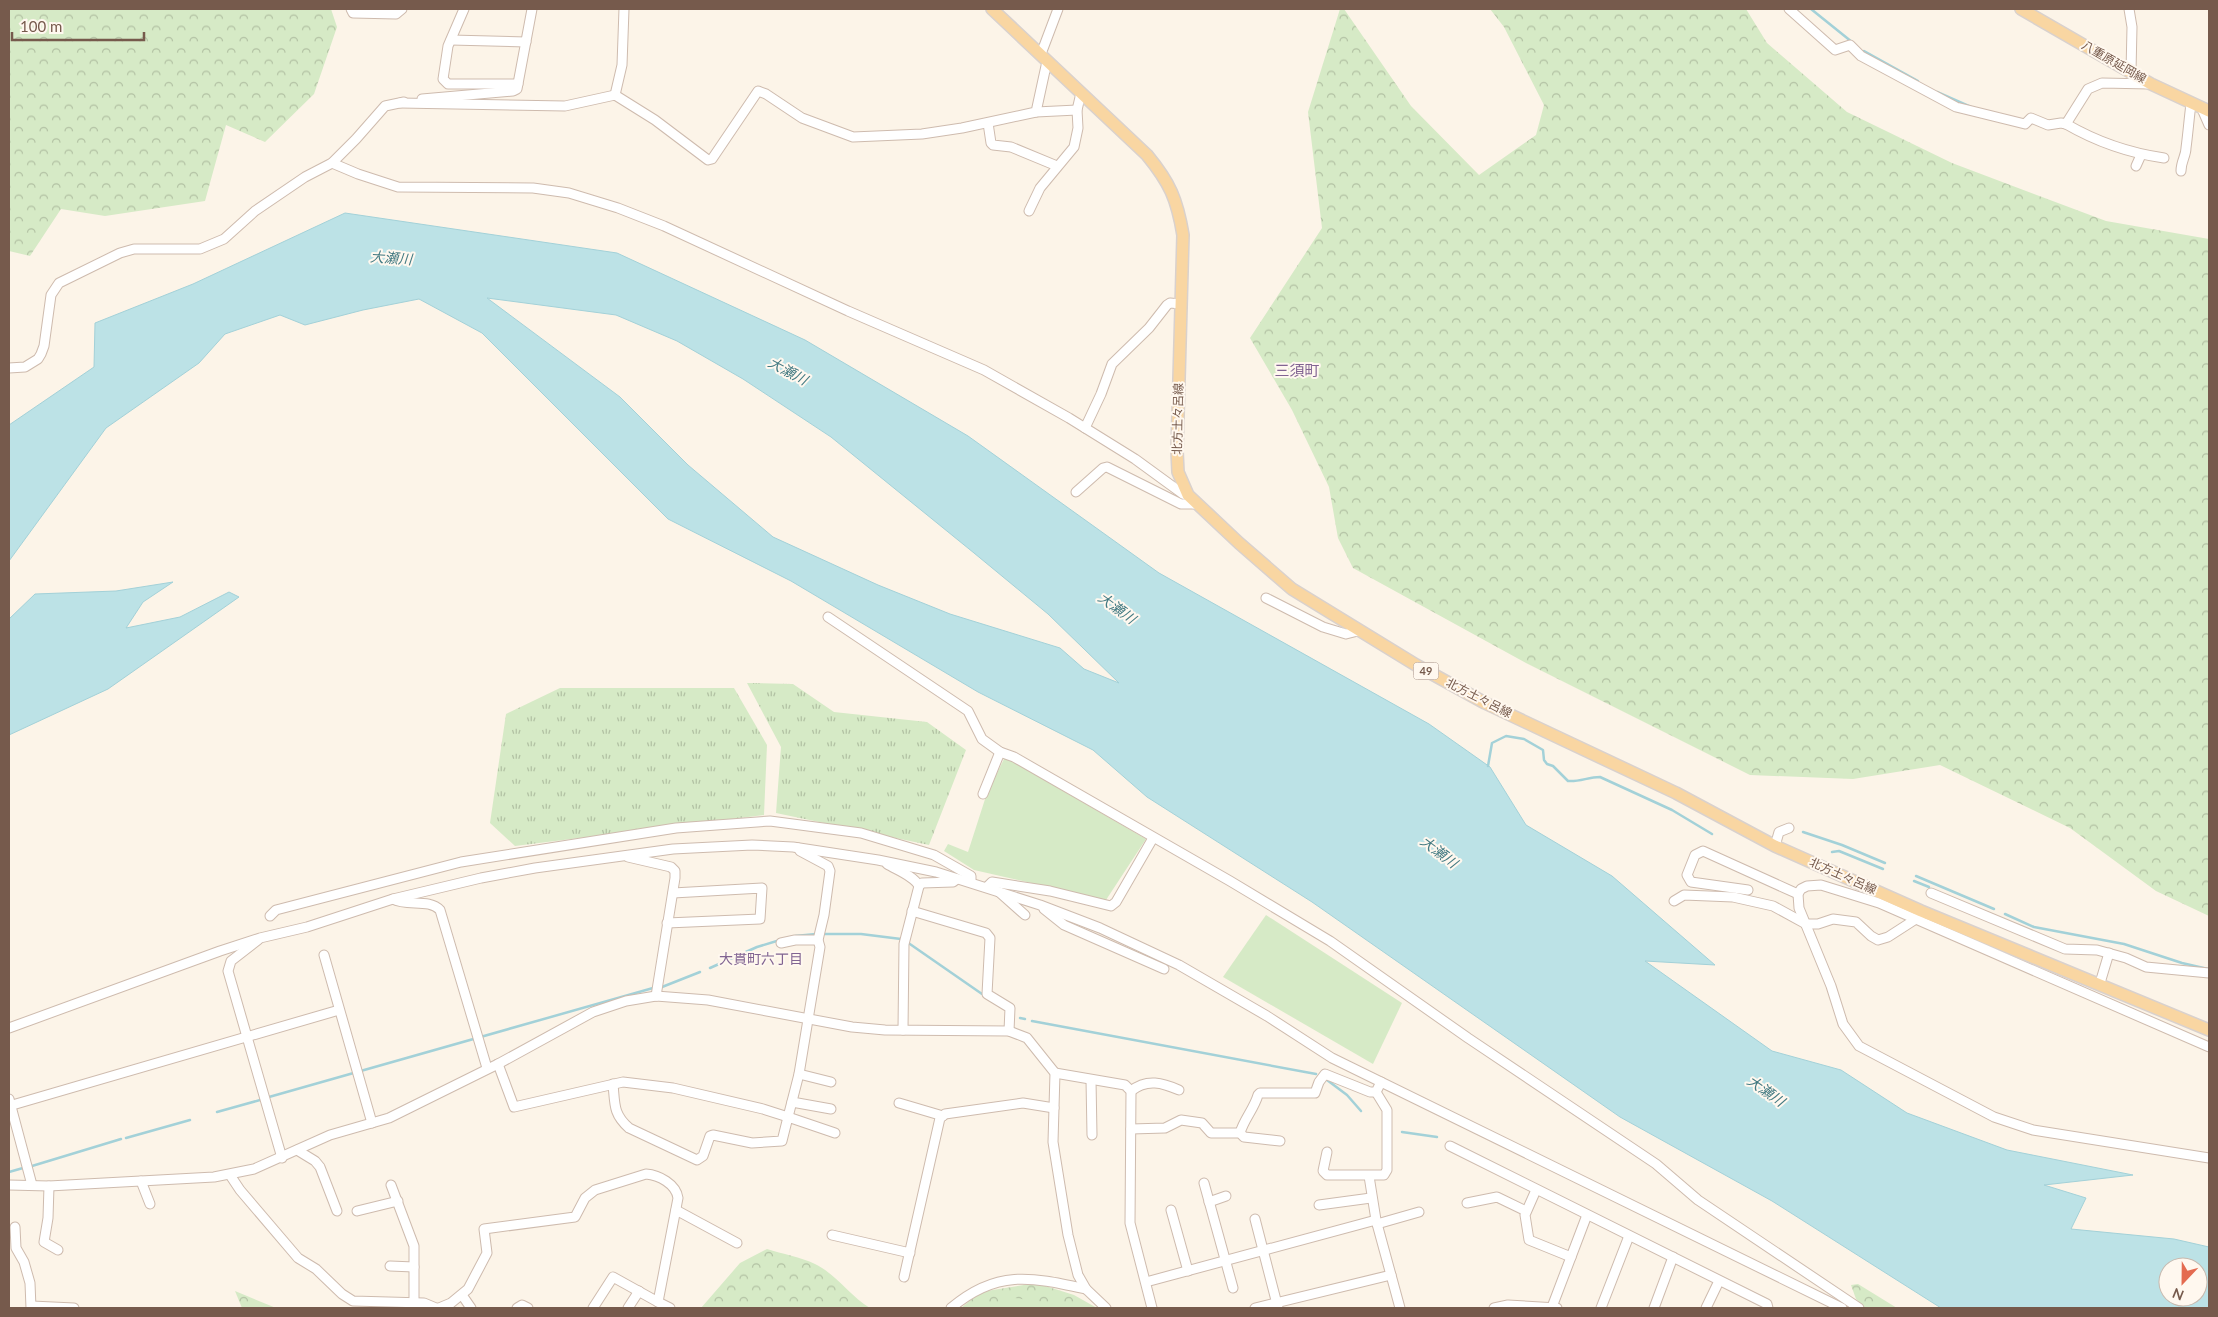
<svg xmlns="http://www.w3.org/2000/svg" width="2218" height="1317" font-family="Lato,'Noto Sans JP',sans-serif">
<style>
.grass{fill:url(#grass-tufts)}
.forest{fill:url(#forest-crowns)}
.garden{fill:#d6eac6}
.water{fill:#bce2e6;stroke:#a3d1d8;fill-rule:evenodd}
.lines{fill:none;stroke-linecap:round;stroke-linejoin:round}
.stream{stroke:#a3d1d8;stroke-width:2.5}
.minor-casing{stroke:#cebbae;stroke-width:11}
.major-casing{stroke:#d9d1cd;stroke-width:14}
.minor{stroke:#fff;stroke-width:9}
.major{stroke:#f9d6a2;stroke-width:11}
.labels{text-anchor:middle;stroke-width:4;stroke-linejoin:round;paint-order:stroke}
.shield{fill:#fff8ef;stroke:#9f897d;stroke-width:1}
.shield-label{font-size:11px;font-weight:bold;fill:#765a4c}
.street-label{font-size:12px;fill:#765a4c;stroke:#fff8ef}
.water-label{font-size:14px;font-style:italic;fill:#437a82;stroke:#fff8ef}
.neighbourhood-label{font-size:14px;fill:#816492;stroke:#fff8ef}
.quarter-label{font-size:15px;fill:#816492;stroke:#fff8ef}
</style>
<defs>
<pattern id="grass-tufts" width="24" height="20" patternUnits="userSpaceOnUse" patternTransform="scale(1.25)"><rect width="24" height="20" fill="#d6eac6"/><path d="M3 7l-1-3M5 7V3M7 7l1-3M15 17l-1-3M17 17v-4M19 17l1-3" fill="none" stroke="#b2c1a3"/></pattern>
<pattern id="forest-crowns" width="20" height="18" patternUnits="userSpaceOnUse" patternTransform="scale(1.25)"><rect width="20" height="18" fill="#d6eac6"/><path d="M2 6a3 3 0 1 1 6 0M12 15a3 3 0 1 1 6 0" fill="none" stroke="#b2c1a3"/></pattern>
</defs>
<rect width="100%" height="100%" fill="#fcf4e8"/>
<g class="grass">
<path d="M 747,683 L 793,684 L 834,712 L 927,722 L 966,750 L 929,845 L 776,813 L 781,747 Z"/>
<path d="M 560,688 L 734,688 L 767,745 L 764,815 L 515,846 L 490,823 L 506,714 Z"/>
</g>
<g class="forest">
<path d="M 9,9 L 331,9 L 337,27 L 314,94 L 265,142 L 226,125 L 205,201 L 105,216 L 61,209 L 30,256 L 9,251 Z"/>
<path d="M 1340,9 L 1344,9 L 1411,106 L 1479,175 L 1536,135 L 1544,105 L 1504,27 L 1490,9 L 1746,9 L 1767,43 L 1847,112 L 1952,163 L 2106,221 L 2209,239 L 2209,916 L 2156,891 L 2070,828 L 1940,765 L 1853,779 L 1750,775 L 1526,663 L 1353,568 L 1338,538 L 1329,487 L 1292,410 L 1250,338 L 1322,228 L 1308,112 Z"/>
<path d="M 767,1249 C 782,1254 801,1257 815,1264 C 836,1274 850,1296 870,1308 L 701,1308 L 740,1263 Z"/>
<path d="M 1036,1283 L 1074,1295 L 1097,1308 L 961,1308 L 980,1292 Z"/>
<path d="M 1858,1284 L 1897,1308 L 1865,1308 L 1856,1299 L 1851,1285 Z"/>
<path d="M 235,1291 L 276,1308 L 242,1308 Z"/>
</g>
<g class="garden">
<path d="M 1005,757 L 1146,839 L 1106,900 L 974,870 L 944,851 L 948,844 L 968,852 L 987,793 Z"/>
<path d="M 1266,915 L 1402,1003 L 1373,1064 L 1223,977 Z"/>
<path d="M 1015,1298 L 1051,1303 L 1062,1308 L 985,1308 Z"/>
</g>
<g class="water">
<path d="M 345,213 L 617,253 L 805,340 L 968,436 L 1159,573 L 1429,724 L 1490,767 L 1526,825 L 1612,876 L 1715,965 L 1645,961 L 1772,1051 L 1841,1070 L 1907,1113 L 2007,1150 L 2133,1175 L 2044,1185 L 2086,1198 L 2071,1229 L 2174,1239 L 2209,1247 L 2209,1308 L 1941,1308 L 1772,1201 L 1620,1117 L 1312,902 L 1147,797 L 1093,750 L 978,692 L 791,581 L 668,519 L 482,333 L 419,299 L 363,310 L 305,325 L 280,315 L 225,334 L 199,363 L 106,428 L 9,561 L 9,425 L 94,367 L 95,323 L 193,284 ZM 487,298 L 616,315 L 677,341 L 743,379 L 831,437 L 974,553 L 1048,614 L 1119,683 L 1084,669 L 1060,648 L 950,614 L 878,585 L 773,537 L 688,465 L 620,397 ZM 2168,1267 L 2198,1267 L 2198,1297 L 2168,1297 Z"/>
<path d="M 173,582 L 143,602 L 126,628 L 180,617 L 229,592 L 239,597 L 108,689 L 9,735 L 9,619 L 35,594 L 116,591 Z"/>
</g>
<g class="lines">
<g class="stream">
<path d="M 1811,9 L 1852,42"/>
<path d="M 1864,51 L 1918,81"/>
<path d="M 1937,92 L 1971,107"/>
<path d="M 1488,766 L 1492,743 L 1506,736 L 1524,739 L 1543,750 L 1544,760 L 1547,764 L 1553,766 L 1568,781 C 1580,782 1588,777 1600,777 L 1672,810 L 1712,834"/>
<path d="M 1803,832 L 1842,845 L 1885,863"/>
<path d="M 1832,852 L 1839,851 L 1883,869"/>
<path d="M 1916,876 L 1994,909"/>
<path d="M 1914,881 L 1929,887"/>
<path d="M 2005,914 L 2034,927 L 2124,944 L 2182,963 L 2208,969"/>
<path d="M 823,934 L 861,934 L 901,939"/>
<path d="M 795,936 L 816,934"/>
<path d="M 907,942 L 982,994"/>
<path d="M 710,968 L 757,947 L 780,940"/>
<path d="M 662,987 L 700,972"/>
<path d="M 1020,1018 L 1025,1019"/>
<path d="M 1032,1021 L 1316,1074"/>
<path d="M 1327,1080 L 1347,1095 L 1361,1111"/>
<path d="M 269,1097 L 653,988"/>
<path d="M 217,1112 L 260,1100"/>
<path d="M 1402,1132 L 1437,1137"/>
<path d="M 126,1138 L 190,1120"/>
<path d="M 32,1166 L 121,1139"/>
<path d="M 9,1172 L 23,1168"/>
</g>
<g class="minor-casing">
<g id="minor">
<path d="M 351,9 L 353,13 L 396,14 L 402,9"/>
<path d="M 464,9 L 448,46 L 443,79 L 448,84 L 518,84"/>
<path d="M 1789,9 L 1835,50 L 1850,45 L 1861,56 L 1956,107 L 2025,124 L 2031,118 L 2048,125 L 2061,123 L 2066,124 L 2088,89 L 2102,83 L 2150,84"/>
<path d="M 2129,9 L 2132,27 L 2131,72"/>
<path d="M 451,40 L 526,42"/>
<path d="M 1041,54 L 1058,9"/>
<path d="M 615,95 L 622,65 L 624,9"/>
<path d="M 422,99 L 513,91 L 517,89 L 532,9"/>
<path d="M 400,103 L 565,106 L 615,95 L 655,120 L 708,160 L 712,159 L 758,91 L 766,94 L 802,118 L 853,137 L 922,134 L 962,128 L 1036,112 L 1046,66 L 1049,62"/>
<path d="M 2202,109 L 2209,125"/>
<path d="M 1036,112 L 1077,110"/>
<path d="M 988,123 L 991,143 L 993,145 L 1011,147 L 1057,166"/>
<path d="M 2066,124 C 2097,142 2129,153 2164,158"/>
<path d="M 332,163 L 358,174 L 398,187 L 533,188 L 569,193 L 618,208 L 664,226 L 848,311 L 984,370 L 1069,418 L 1135,459 L 1183,494 L 1188,495"/>
<path d="M 2136,166 L 2141,155"/>
<path d="M 2181,171 C 2181,161 2186,156 2186,148 C 2188,133 2189,119 2191,104"/>
<path d="M 1029,211 L 1040,188 L 1074,147 L 1078,128 L 1077,110 L 1081,93"/>
<path d="M 9,368 L 25,367 L 38,359 L 41,354 L 44,346 L 51,295 L 59,283 L 120,253 L 134,249 L 200,249 L 224,239 L 255,211 L 305,177 L 332,163 L 356,139 L 385,106 L 404,102"/>
<path d="M 1085,428 L 1101,394 L 1112,364 L 1149,328 L 1167,305 L 1170,303 L 1181,304"/>
<path d="M 1076,492 L 1103,468 L 1107,467 L 1181,504 L 1196,504"/>
<path d="M 1266,598 L 1323,627 L 1346,634 L 1358,631"/>
<path d="M 828,617 L 968,711 L 982,739 L 1000,752 L 1014,757 L 1230,881 L 1330,941 L 1468,1038 L 1656,1164 L 1698,1200 L 1859,1308"/>
<path d="M 983,794 L 1000,752"/>
<path d="M 1775,846 L 1779,832 L 1789,828"/>
<path d="M 628,857 L 671,867 L 675,871 L 675,878 L 656,996"/>
<path d="M 887,864 C 897,870 914,876 919,886 L 904,944 L 903,1030"/>
<path d="M 919,886 L 922,883 L 953,882 L 957,879"/>
<path d="M 987,887 L 992,882 L 1050,891 L 1111,906 L 1116,902 L 1153,838"/>
<path d="M 1748,890 L 1691,882 L 1687,875 L 1695,855 L 1703,851 L 1798,894"/>
<path d="M 999,892 L 1025,915"/>
<path d="M 1931,893 L 2065,949 L 2097,950 L 2126,958 L 2146,967 L 2209,973"/>
<path d="M 393,899 C 407,907 429,898 440,910 L 487,1068"/>
<path d="M 1674,901 L 1684,895 L 1733,897 L 1773,906 L 1806,924 L 1818,924 L 1833,919 L 1856,922 L 1871,936 L 1878,940 L 1888,937 L 1919,917"/>
<path d="M 1044,909 L 1064,925 L 1164,969"/>
<path d="M 912,911 L 986,933 L 990,938 L 987,994 L 1010,1008 L 1009,1031"/>
<path d="M 270,916 L 276,910 L 461,862 L 676,828 L 770,821 L 861,833 L 934,855 L 971,876 L 971,882"/>
<path d="M 667,923 L 760,919 L 762,888 L 673,893"/>
<path d="M 258,940 L 231,961 L 228,971 L 282,1158"/>
<path d="M 781,943 L 795,940 L 818,940"/>
<path d="M 324,955 L 372,1123"/>
<path d="M 2100,983 L 2109,953"/>
<path d="M 9,1028 L 220,951 L 260,938 L 307,927 L 393,899 L 481,878 L 535,868 L 673,849 L 752,845 L 793,847 L 878,860 L 936,872 L 1040,905 L 1100,928 L 1179,965 L 1267,1016 L 1332,1058 L 1842,1308"/>
<path d="M 2209,1047 L 1879,903 L 1821,885 L 1807,886 L 1801,889 L 1798,894 L 1799,908 L 1831,986 L 1843,1024 L 1859,1046 L 1994,1117 L 2033,1130 L 2209,1158"/>
<path d="M 498,1064 L 514,1107 L 623,1082 L 673,1088 L 763,1109 L 788,1117 L 799,1074 L 820,947 L 818,940 L 824,915 L 830,871 L 828,866 L 800,851 L 798,848"/>
<path d="M 1055,1073 L 1125,1085 L 1131,1091 L 1130,1223 L 1152,1308"/>
<path d="M 799,1074 L 831,1082"/>
<path d="M 1091,1080 L 1092,1135"/>
<path d="M 613,1084 C 615,1104 613,1114 629,1128 L 697,1160 L 703,1156 L 710,1136 L 713,1135 L 752,1143 L 782,1141 L 788,1117 L 835,1133"/>
<path d="M 1131,1091 C 1147,1078 1163,1083 1179,1090"/>
<path d="M 9,1099 L 32,1185"/>
<path d="M 792,1102 L 831,1109"/>
<path d="M 899,1103 L 943,1116"/>
<path d="M 9,1106 L 339,1010"/>
<path d="M 1131,1129 L 1165,1128 L 1181,1120 L 1202,1123 L 1211,1133 L 1240,1133 L 1244,1137 L 1280,1141"/>
<path d="M 1240,1133 C 1244,1119 1254,1109 1258,1095 L 1260,1093 L 1315,1093 L 1319,1082 L 1325,1074 L 1370,1092 L 1376,1092 L 1381,1082"/>
<path d="M 1450,1146 L 1767,1304 L 1768,1308"/>
<path d="M 297,1150 L 315,1161 L 320,1167 L 337,1211"/>
<path d="M 1327,1152 L 1323,1171 L 1327,1175 L 1384,1175 L 1387,1170 L 1387,1110 L 1376,1092"/>
<path d="M 230,1175 L 240,1190 L 298,1258 L 316,1269 L 342,1294 L 353,1301 L 424,1303 L 436,1308"/>
<path d="M 1369,1176 L 1376,1220"/>
<path d="M 141,1181 L 150,1204"/>
<path d="M 1204,1183 L 1233,1288"/>
<path d="M 9,1185 L 49,1186 L 214,1177 L 254,1169 L 330,1135 L 389,1118 L 498,1064 L 593,1012 L 626,1001 L 656,996 L 708,1000 L 852,1027 L 885,1030 L 1009,1031 L 1027,1038 L 1055,1073 L 1053,1142 L 1068,1235 L 1078,1275 L 1086,1289 L 1106,1308"/>
<path d="M 391,1185 L 414,1246 L 414,1302"/>
<path d="M 49,1186 L 48,1218 L 44,1242 L 58,1250"/>
<path d="M 1536,1190 L 1525,1215 L 1529,1240 L 1571,1257"/>
<path d="M 1209,1202 L 1226,1196"/>
<path d="M 1467,1203 L 1497,1197 L 1526,1211"/>
<path d="M 1319,1205 L 1371,1198"/>
<path d="M 676,1210 L 737,1243"/>
<path d="M 1171,1210 L 1188,1271"/>
<path d="M 357,1211 L 398,1201"/>
<path d="M 1255,1219 L 1278,1308"/>
<path d="M 1377,1224 L 1419,1212"/>
<path d="M 15,1227 L 16,1248 L 24,1262 L 30,1283 L 31,1308"/>
<path d="M 832,1235 L 910,1253"/>
<path d="M 390,1266 L 414,1267"/>
<path d="M 904,1277 L 940,1118 L 945,1114 L 1023,1103 L 1054,1108"/>
<path d="M 1146,1282 L 1376,1220 L 1400,1308"/>
<path d="M 462,1295 L 471,1308"/>
<path d="M 658,1302 L 670,1308"/>
<path d="M 32,1306 L 74,1308"/>
<path d="M 1552,1307 L 1587,1215"/>
<path d="M 439,1308 L 451,1303 L 468,1289 L 487,1253 L 484,1229 L 575,1217 L 585,1198 L 595,1190 L 646,1174 C 659,1175 676,1184 678,1198 L 658,1302 L 613,1277 L 593,1308"/>
<path d="M 517,1308 L 522,1305 L 528,1308"/>
<path d="M 628,1308 L 639,1291"/>
<path d="M 951,1308 C 997,1269 1031,1277 1086,1289"/>
<path d="M 1255,1308 L 1391,1275"/>
<path d="M 1494,1308 L 1508,1305 L 1557,1308"/>
<path d="M 1601,1308 L 1629,1236"/>
<path d="M 1654,1308 L 1673,1257"/>
<path d="M 1706,1308 L 1719,1281"/>
</g>
</g>
<g class="major-casing">
<g id="major">
<path d="M 992,9 L 1147,155 C 1170,183 1177,199 1183,235 L 1177,451 L 1178,472 L 1188,495 L 1239,543 L 1292,589 L 1416,665 L 1485,703 L 1676,793 L 1775,846 L 1921,911 L 2209,1030"/>
<path d="M 2021,9 L 2151,84 L 2209,111"/>
</g>
</g>
<use href="#minor" class="minor"/>
<use href="#major" class="major"/>
</g>
<g class="labels">
<rect class="shield" x="1413.5" y="662.5" width="25" height="17" rx="4"/>
<g class="shield-label">
<text x="1426" y="675">49</text>
</g>
<g class="street-label">
<text transform="translate(2114 62) rotate(30)" y="4">八重原延岡線</text>
<text transform="translate(1178 419) rotate(-89)" y="4">北方土々呂線</text>
<text transform="translate(1479 698) rotate(27)" y="4">北方土々呂線</text>
<text transform="translate(1843 876) rotate(24)" y="4">北方土々呂線</text>
</g>
<g class="water-label">
<text transform="translate(391 258) rotate(4)" y="5">大瀬川</text>
<text transform="translate(788 371) rotate(28)" y="5">大瀬川</text>
<text transform="translate(1117 608) rotate(36)" y="5">大瀬川</text>
<text transform="translate(1439 852) rotate(37)" y="5">大瀬川</text>
<text transform="translate(1766 1091) rotate(35)" y="5">大瀬川</text>
</g>
<g class="neighbourhood-label">
<text x="761" y="964">大貫町六丁目</text>
</g>
<g class="quarter-label">
<text x="1297" y="376">三須町</text>
</g>
</g>
<rect width="2218" height="1317" fill="none" stroke="#765a4c" stroke-width="20"/>
<g transform="translate(2183 1282) rotate(202)"><circle r="24" fill="#fff8ef" stroke="#c8b9ae"/>
<path d="M0-4L9 19L0 12L-9 19Z" fill="#e46b50"/>
<text y="-8" font-size="14" font-weight="bold" text-anchor="middle" fill="#765a4c">N</text>
</g>
<path d="M12 32v8h132v-8" fill="none" stroke="#765a4c" stroke-width="2.5"/>
<text x="20" y="32" font-size="15" fill="#765a4c" stroke="#fff8ef" stroke-width="4" paint-order="stroke">100 m</text>
</svg>
